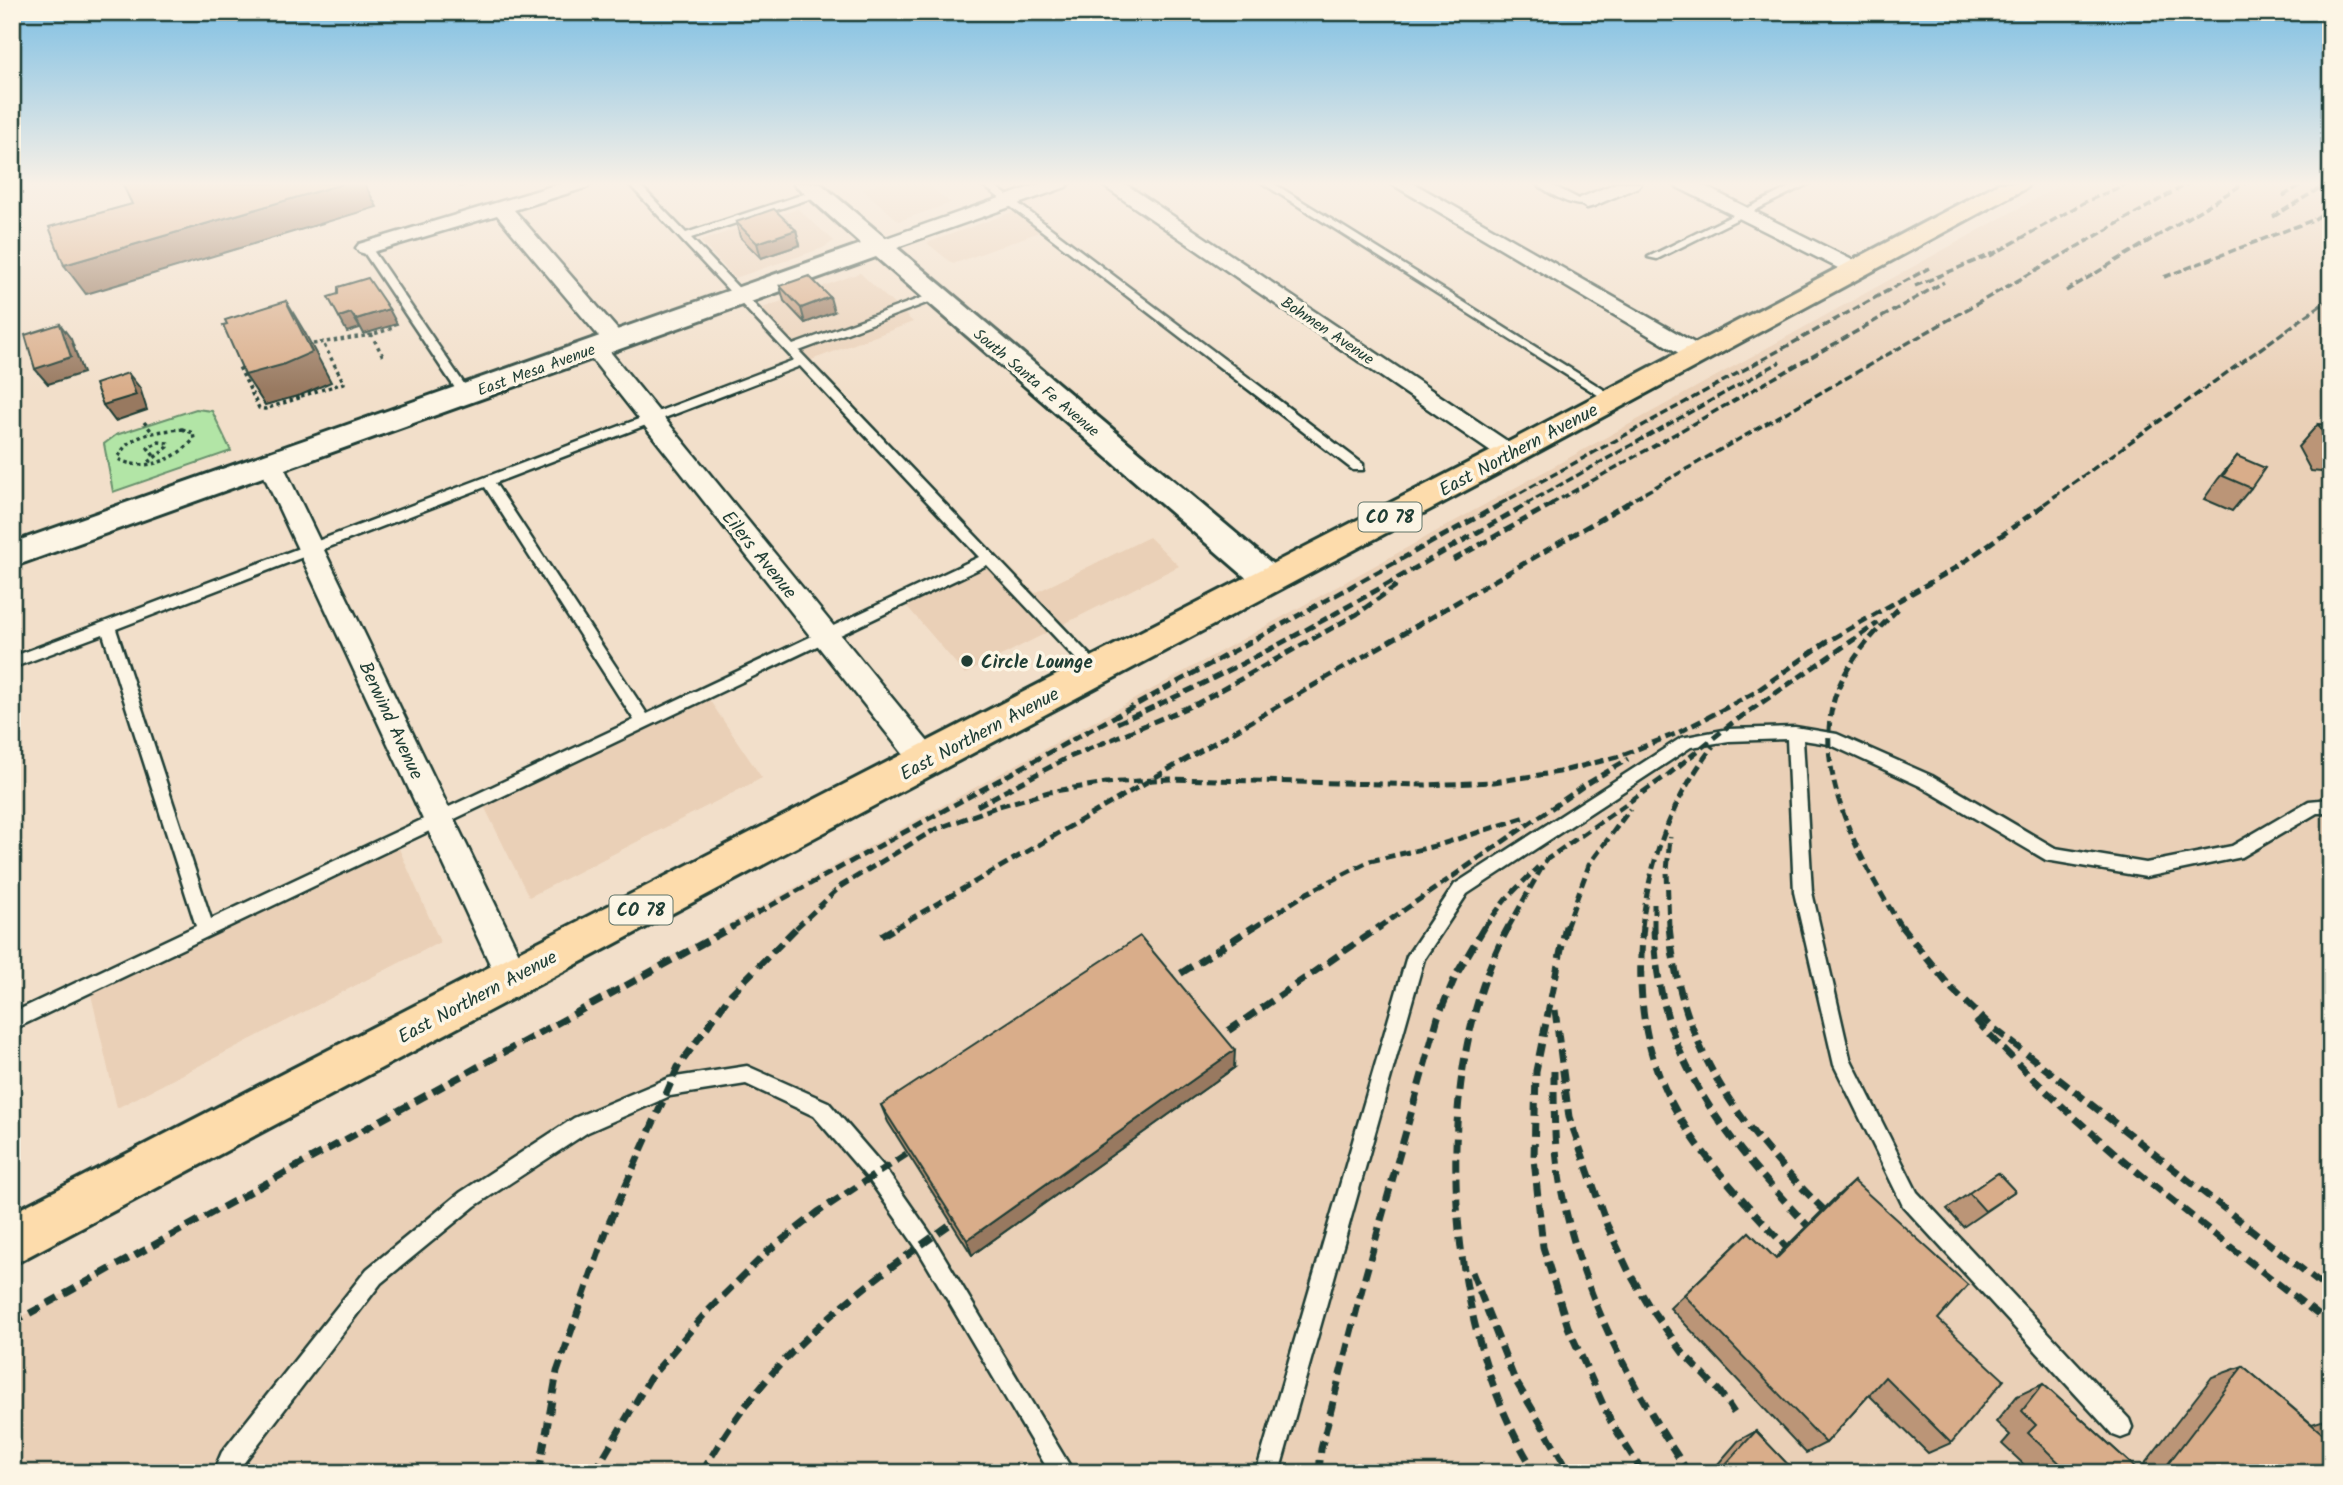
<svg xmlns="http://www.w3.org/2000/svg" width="2343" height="1485" font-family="Kalam,sans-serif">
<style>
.built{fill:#ead0b7}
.green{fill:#b2e5a6;stroke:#68916d;stroke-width:2}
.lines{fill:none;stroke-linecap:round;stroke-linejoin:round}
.lane-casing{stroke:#1f3d34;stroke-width:5}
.street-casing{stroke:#1f3d34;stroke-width:5}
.secondary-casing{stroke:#1f3d34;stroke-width:6}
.primary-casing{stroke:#1f3d34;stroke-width:6}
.path{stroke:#1f3d34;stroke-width:3.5;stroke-dasharray:3.5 3.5;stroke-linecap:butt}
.lane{fill:#fcf5e5;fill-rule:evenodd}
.street{fill:#fcf5e5;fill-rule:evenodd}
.secondary{fill:#fcf5e5;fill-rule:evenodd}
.primary{fill:#fddcac;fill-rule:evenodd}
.rail-far2{stroke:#1f3d34;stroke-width:3.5;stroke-dasharray:8 3.5;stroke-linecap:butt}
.rail-far1{stroke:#1f3d34;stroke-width:5;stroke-dasharray:10 5;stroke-linecap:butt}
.rail{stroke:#1f3d34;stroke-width:7;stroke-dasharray:13 7;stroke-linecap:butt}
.wall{fill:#bb9577;stroke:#1f3d34;stroke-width:2}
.shaded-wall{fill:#987961;stroke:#1f3d34;stroke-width:2}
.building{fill:#d9ad8a;stroke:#1f3d34;stroke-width:2}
.poi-dot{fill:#1f3d34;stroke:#fcf5e5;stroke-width:2.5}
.labels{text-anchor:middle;stroke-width:7;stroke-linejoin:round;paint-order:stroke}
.far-street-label{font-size:16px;fill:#1f3d34;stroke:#fcf5e5}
.shield{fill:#fcf5e5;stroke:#617469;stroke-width:2}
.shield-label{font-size:18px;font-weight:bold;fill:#1f3d34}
.street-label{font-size:19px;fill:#1f3d34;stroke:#fcf5e5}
.poi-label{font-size:19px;font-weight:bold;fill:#1f3d34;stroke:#fcf5e5;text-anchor:start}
</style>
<rect width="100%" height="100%" fill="#f2dfca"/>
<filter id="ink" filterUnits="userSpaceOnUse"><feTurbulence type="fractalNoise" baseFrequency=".0143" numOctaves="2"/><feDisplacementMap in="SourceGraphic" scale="14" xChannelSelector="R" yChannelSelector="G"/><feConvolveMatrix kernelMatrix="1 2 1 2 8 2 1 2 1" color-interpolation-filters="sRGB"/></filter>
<g filter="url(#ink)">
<g class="built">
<path d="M 882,183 L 925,183 L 951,203 L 899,221 L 862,189 Z"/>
<path d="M 2064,183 L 2331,183 L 2331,1473 L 12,1473 L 12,1322 Z"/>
<path d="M 798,209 L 834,241 L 823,248 L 735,278 L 700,241 Z"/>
<path d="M 1015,211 L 1042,231 L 953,264 L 927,243 Z"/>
<path d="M 860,273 L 913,322 L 806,362 L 757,310 Z"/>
<path d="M 1149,537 L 1179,566 L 965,674 L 899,597 L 995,552 L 1035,593 Z"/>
<path d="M 706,695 L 762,778 L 529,897 L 482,802 Z"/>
<path d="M 397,844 L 440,942 L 117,1108 L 90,990 Z"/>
</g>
<path class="green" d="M 196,409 L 212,411 L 231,451 L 113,492 L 104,444 L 116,435 Z"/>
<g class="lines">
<g class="lane-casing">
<g id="lane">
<path d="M 628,183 L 638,183 L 686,233 L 813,191 L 821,191 L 821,195 L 691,238 L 793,345 L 932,294 L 940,294 L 940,298 L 799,351 L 1101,667 L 1104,671 L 1101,675 L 1091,675 L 987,565 L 12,1030 L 12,1013 L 196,926 L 103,634 L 12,668 L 12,657 L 794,360 ZM 800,366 L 979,557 L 647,714 L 495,483 ZM 485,487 L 634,720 L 211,919 L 116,629 Z"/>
<path d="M 980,183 L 991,183 L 1363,464 L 1363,470 L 1353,470 Z"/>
<path d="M 1262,183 L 1273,183 L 1619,399 L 1617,402 L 1609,402 Z"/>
<path d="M 1536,183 L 1548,183 L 1581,200 L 1592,202 C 1577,212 1548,193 1536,183 Z"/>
<path d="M 1798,183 L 1810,183 L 1657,259 L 1648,257 Z"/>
<path d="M 362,246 L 370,246 L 471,394 L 469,397 L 461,397 L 361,248 Z"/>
<path d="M 1795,727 L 1837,734 L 1932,776 L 2055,848 L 2146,863 L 2232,846 L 2309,801 L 2331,799 L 2331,813 L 2317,813 L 2242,857 L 2146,877 L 2046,860 L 1920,786 L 1829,744 L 1803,740 L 1812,892 L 1850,1058 L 1917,1192 L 2129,1419 L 2132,1427 L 2129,1435 L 2121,1438 L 2113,1435 L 1903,1206 L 1834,1065 L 1794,892 L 1787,739 L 1729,741 L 1691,747 L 1467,894 L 1424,959 L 1279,1473 L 1256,1473 L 1407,956 L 1455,884 L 1681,738 L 1729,729 Z"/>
<path d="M 747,1066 L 828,1102 L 884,1167 L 932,1236 L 1074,1473 L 1050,1473 L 918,1250 L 870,1181 L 814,1116 L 746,1084 L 670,1096 L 588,1132 L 475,1206 L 381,1283 L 236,1473 L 213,1473 L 222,1452 L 367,1269 L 461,1192 L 574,1118 L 669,1078 Z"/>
</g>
</g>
<g class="street-casing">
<g id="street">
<path d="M 562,183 L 591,183 L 588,187 L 514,210 L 623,336 L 626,341 L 623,346 L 607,346 L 497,215 L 366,254 L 359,252 L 356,248 L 359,244 Z"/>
<path d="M 1042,183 L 1069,183 L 1066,187 L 886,251 L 872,251 L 869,247 L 872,243 Z"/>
<path d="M 1103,183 L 1124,183 L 1519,449 L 1522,454 L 1519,459 L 1510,462 L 1501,459 L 1105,187 Z"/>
<path d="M 1390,183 L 1413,183 L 1705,349 L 1708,354 L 1705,359 L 1689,359 Z"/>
<path d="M 1616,183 L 1641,183 L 1638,187 L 1594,206 L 1587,208 L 1577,202 L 1580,198 Z"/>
<path d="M 1674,183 L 1698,183 L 1864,266 L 1867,270 L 1864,274 L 1850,274 L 1677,187 Z"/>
<path d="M 595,341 L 603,343 L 937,753 L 941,761 L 937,769 L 926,773 L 915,769 L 587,353 L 584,348 L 587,343 Z"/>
<path d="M 270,455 L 279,457 L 282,463 L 525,966 L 530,977 L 525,988 L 513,992 L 501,988 L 258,463 L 261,457 Z"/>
</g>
</g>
<g class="secondary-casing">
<path id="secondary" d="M 793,183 L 820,183 L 1282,572 L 1287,580 L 1282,588 L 1270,592 L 1258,588 L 876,257 L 12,567 L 12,543 L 861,244 Z"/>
</g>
<g class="primary-casing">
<path id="primary" d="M 1999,183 L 2029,183 L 2026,188 L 1521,461 L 12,1265 L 12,1213 L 1499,447 Z"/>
</g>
<g class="path">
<path d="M 371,334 L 384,358"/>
<path d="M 313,344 L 371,335 L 393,328"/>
<path d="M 245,365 L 239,367 L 259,408 L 265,409 L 302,397"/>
<path d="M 301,396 L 344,383 L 322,341"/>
<path d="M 144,422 L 153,433"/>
<path d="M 182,429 L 193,433 L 194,439 C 176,460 144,473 118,459 C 126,434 159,431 182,429 Z"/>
<path d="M 149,462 L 168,447 L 168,443 L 158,442 L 148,448 L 154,456"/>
</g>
<use href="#lane" class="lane"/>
<use href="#street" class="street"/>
<use href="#secondary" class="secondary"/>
<use href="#primary" class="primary"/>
<g class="rail-far2">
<path d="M 2283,196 L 2304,183"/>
<path d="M 2273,217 L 2328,183"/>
<path d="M 1990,256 L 2085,202 L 2129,183"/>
<path d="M 2164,277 L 2313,220 L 2331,208"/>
<path d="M 1915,286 L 1999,251"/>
<path d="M 2066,291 L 2245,183"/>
<path d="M 1500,504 L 1929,268"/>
<path d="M 1526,504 L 1780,362"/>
<path d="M 1551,504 L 1944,282"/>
<path d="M 1625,504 L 2189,183"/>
<path d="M 2044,504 L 2331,298"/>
</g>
<g class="rail-far1">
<path d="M 1453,560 L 1554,503"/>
<path d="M 1898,609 C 1874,633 1850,658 1837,691 C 1808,768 1862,864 1902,928"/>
<path d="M 1117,723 C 1260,662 1394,579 1529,503"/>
<path d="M 977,806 L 1065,759 L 1198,703 L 1357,614 L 1397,585"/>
<path d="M 1654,904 L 1654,928"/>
<path d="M 730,928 L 1503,503"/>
<path d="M 796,928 L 841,886 L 934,830 L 999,806 L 1049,792 L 1106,783 L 1170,779 L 1426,785 L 1494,782 L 1559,772 L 1617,757 L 1678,733 L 1754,693 L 1825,643 L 1957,567 L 2047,503"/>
<path d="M 895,928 L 1628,503"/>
<path d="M 1253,928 L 1307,893 L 1370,861 L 1439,845 L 1526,817"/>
<path d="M 1378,928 L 1585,785 L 1628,759"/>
<path d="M 1484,928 L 1506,899 L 1538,867"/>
<path d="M 1508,928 L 1546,860 L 1669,774 L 1732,723 L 1878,623"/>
<path d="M 1566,928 L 1589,865 L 1630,809"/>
<path d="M 1642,928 C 1649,860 1672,800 1713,746"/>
<path d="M 1669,928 L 1667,871 L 1670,837"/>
</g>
<g class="rail">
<path d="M 1509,926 C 1426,1076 1444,1330 1536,1473"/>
<path d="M 1566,926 L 1536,1071 L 1534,1159 L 1543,1247 L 1568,1327 L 1611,1422 L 1643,1473"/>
<path d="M 1643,926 C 1628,1079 1689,1142 1786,1247"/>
<path d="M 1654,926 C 1656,1055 1723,1136 1807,1225"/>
<path d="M 1669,926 C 1681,1049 1738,1125 1823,1209"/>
<path d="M 1901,926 L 1951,988 L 1991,1026 L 2331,1292"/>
<path d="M 881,936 L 898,926"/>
<path d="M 1164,984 L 1255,926"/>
<path d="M 1555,1010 L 1569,1117 L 1607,1225 L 1629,1272 L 1649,1306 L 1683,1353 L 1720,1392 L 1734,1413"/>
<path d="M 1976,1020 C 2082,1136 2207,1228 2331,1325"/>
<path d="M 1212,1042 L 1381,926"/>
<path d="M 1554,1071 C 1554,1110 1554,1150 1561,1188 C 1581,1292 1630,1386 1689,1473"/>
<path d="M 1472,1272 L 1514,1378 L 1570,1473"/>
<path d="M 12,1323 L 734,926"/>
<path d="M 539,1473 L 557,1372 L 609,1223 L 678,1067 L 731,994 L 798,926"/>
<path d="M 594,1473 L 650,1378 L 703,1316 L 768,1251 L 818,1212 L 908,1153"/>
<path d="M 702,1473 C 765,1359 848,1297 952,1223"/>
<path d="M 1319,1473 L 1321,1449 L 1364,1281 L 1438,1017 L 1456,975 L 1485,926"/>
</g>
</g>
<g class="wall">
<path d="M 736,222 L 796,230 L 800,245 L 761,258 L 740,237 Z"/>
<path d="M 780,286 L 834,312 L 805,323 L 784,301 Z"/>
<path d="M 2318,424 L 2331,426 L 2331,473 L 2311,471 L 2298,447 Z"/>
<path d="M 2237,456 L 2251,488 L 2232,511 L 2204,499 L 2218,479 Z"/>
<path d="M 1234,1068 L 972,1255 L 888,1122 L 881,1105 Z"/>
<path d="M 1998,1173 L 2015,1191 L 1963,1227 L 1947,1209 Z"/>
<path d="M 1854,1181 L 1938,1319 L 1951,1443 L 1928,1453 L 1869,1395 L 1826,1443 L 1806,1453 L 1670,1308 L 1749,1232 L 1775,1258 L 1836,1197 Z"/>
<path d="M 2243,1366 L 2312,1424 L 2331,1418 L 2331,1473 L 2033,1473 L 2002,1444 L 2010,1435 L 1996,1422 L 2017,1396 L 2043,1384 L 2139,1471 L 2212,1377 Z"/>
<path d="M 1756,1431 L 1796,1473 L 1710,1473 L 1738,1441 Z"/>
</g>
<g class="shaded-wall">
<path d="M 346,183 L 364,183 L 377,207 L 86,294 L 64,265 Z"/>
<path d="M 458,183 L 474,183 L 460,187 Z"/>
<path d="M 796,230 L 800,245 L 761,258 L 757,243 Z"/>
<path d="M 830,297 L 834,312 L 805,323 L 801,308 Z"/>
<path d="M 286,301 L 304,331 L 331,382 L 301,395 L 265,405 L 245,375 Z"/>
<path d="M 389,309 L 397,324 L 364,334 L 356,319 Z"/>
<path d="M 351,313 L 360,328 L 347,332 L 339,317 Z"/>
<path d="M 60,324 L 71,339 L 83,373 L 48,384 L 35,369 Z"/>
<path d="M 128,373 L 140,388 L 147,410 L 115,421 L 103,405 Z"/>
<path d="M 12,486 L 15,499 L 12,500 Z"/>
<path d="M 1235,1050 L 1234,1068 L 972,1255 L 967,1240 Z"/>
</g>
<g class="building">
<path d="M 122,183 L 346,183 L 64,265 L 49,227 L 132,204 Z"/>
<path d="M 774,209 L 796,230 L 757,243 L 736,222 Z"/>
<path d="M 809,276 L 830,297 L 801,308 L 780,286 Z"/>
<path d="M 368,278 L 389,309 L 356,319 L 351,313 L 339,317 L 328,297 L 338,294 L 338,287 Z"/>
<path d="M 286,301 L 312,352 L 282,365 L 245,375 L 223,325 L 227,324 L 225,320 Z"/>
<path d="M 60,324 L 71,357 L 35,369 L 25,335 Z"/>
<path d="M 128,373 L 136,395 L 103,405 L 95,384 Z"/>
<path d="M 2318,424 L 2331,426 L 2331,448 Z"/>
<path d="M 2237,456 L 2265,468 L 2251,488 L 2223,476 Z"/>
<path d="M 1140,936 L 1235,1050 L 967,1240 L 881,1105 Z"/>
<path d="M 1998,1173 L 2015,1191 L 1985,1211 L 1969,1193 Z"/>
<path d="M 1854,1181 L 1968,1285 L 1938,1319 L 2004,1380 L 1951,1443 L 1885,1377 L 1826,1443 L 1684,1295 L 1749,1232 L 1776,1259 Z"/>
<path d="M 2243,1366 L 2323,1434 L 2331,1423 L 2331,1473 L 2161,1473 Z"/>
<path d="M 2043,1384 L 2141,1473 L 2070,1473 L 2028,1433 L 2036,1425 L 2022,1411 Z"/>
<path d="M 1756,1431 L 1796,1473 L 1730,1473 L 1724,1466 Z"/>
</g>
</g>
<linearGradient id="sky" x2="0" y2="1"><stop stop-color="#7ebfe3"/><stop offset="0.47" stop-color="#f9f1e7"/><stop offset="1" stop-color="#f9f1e7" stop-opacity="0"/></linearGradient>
<rect width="2343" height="391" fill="url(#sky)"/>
<circle class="poi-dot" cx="967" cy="661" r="7"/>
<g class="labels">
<g class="far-street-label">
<text transform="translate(1328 330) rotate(34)" y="6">Bohmen Avenue</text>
<text transform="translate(536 369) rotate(-20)" y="6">East Mesa Avenue</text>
<text transform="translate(1037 382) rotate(40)" y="6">South Santa Fe Avenue</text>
</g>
<g class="shield">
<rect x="1358.5" y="502.5" width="63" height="29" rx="5"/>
<rect x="609.5" y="895.5" width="63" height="29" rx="5"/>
</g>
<g class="shield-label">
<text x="1390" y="523">CO 78</text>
<text x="641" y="916">CO 78</text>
</g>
<g class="street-label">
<text transform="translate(1518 449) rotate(-28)" y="7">East Northern Avenue</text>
<text transform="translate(760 554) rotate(51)" y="7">Eilers Avenue</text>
<text transform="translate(392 720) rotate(65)" y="7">Berwind Avenue</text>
<text transform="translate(979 733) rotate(-28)" y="7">East Northern Avenue</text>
<text transform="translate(477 996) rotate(-28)" y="7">East Northern Avenue</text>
</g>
<g class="poi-label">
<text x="981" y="668">Circle Lounge</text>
</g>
</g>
<rect width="2343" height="1485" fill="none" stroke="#fcf5e5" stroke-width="42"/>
<rect x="21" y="21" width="2301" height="1443" fill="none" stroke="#1f3d34" stroke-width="2.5" filter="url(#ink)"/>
</svg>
